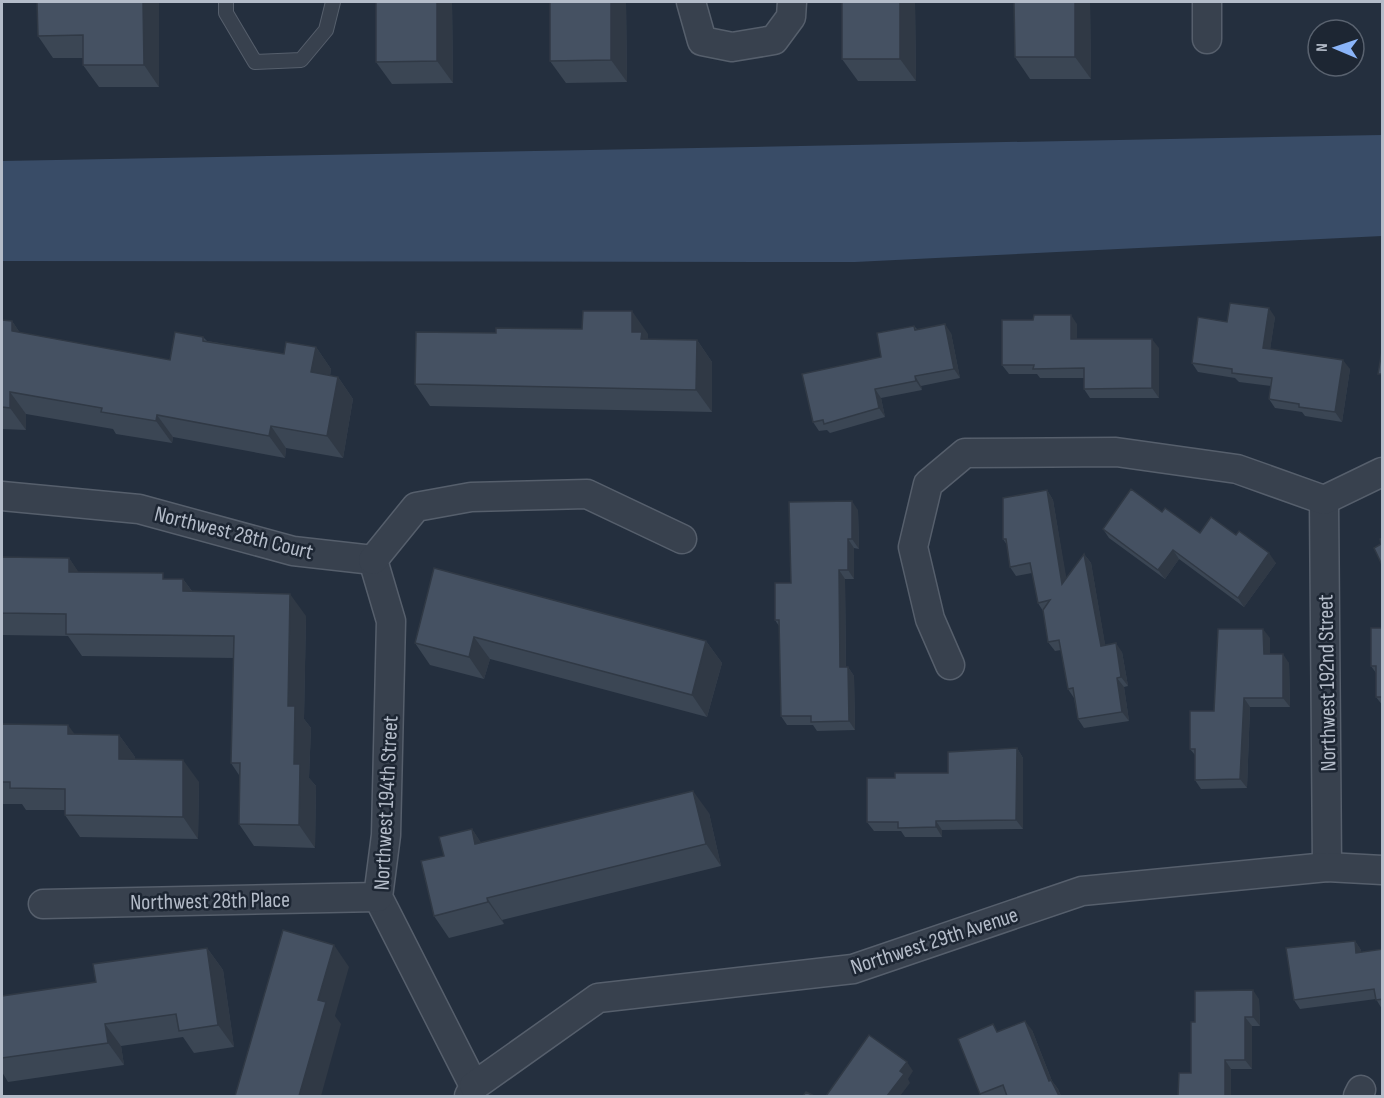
<svg xmlns="http://www.w3.org/2000/svg" width="1384" height="1098" font-family="'Sofia Sans Condensed',sans-serif">
<style>
.water{fill:#394c67}
.lines{fill:none;stroke-linecap:round;stroke-linejoin:round}
.service-casing{stroke:#565f6c;stroke-width:16}
.minor-casing{stroke:#565f6c;stroke-width:31}
.service{stroke:#38414e;stroke-width:14}
.minor{stroke:#38414e;stroke-width:28}
.wall{fill:#3b4654}
.shaded-wall{fill:#303945}
.building{fill:#455162;stroke:#303945;stroke-width:1.5}
.labels{text-anchor:middle;stroke-width:5;stroke-linejoin:round;paint-order:stroke}
.street-label{font-size:22px;fill:#b4bcc9;stroke:#1d2633}
</style>
<rect width="100%" height="100%" fill="#242f3e"/>
<path class="water" d="M 1382,135 L 1382,236 L 855,262 L 2,261 L 2,161 Z"/>
<g class="lines">
<g class="service-casing">
<path id="service" d="M 226,2 L 226,13 L 255,62 L 301,60 L 326,30 L 333,2"/>
</g>
<g class="minor-casing">
<g id="minor">
<path d="M 691,2 L 702,41 L 732,47 L 774,40 L 791,17 L 792,2"/>
<path d="M 1207,2 L 1207,39"/>
<path d="M 2,496 L 139,509 L 293,551 L 373,560"/>
<path d="M 1324,500 L 1327,867"/>
<path d="M 373,560 L 391,621 L 386,835 L 378,897 L 474,1086 L 469,1096"/>
<path d="M 373,560 L 416,507 L 471,497 L 587,494 L 682,539"/>
<path d="M 950,665 L 930,619 L 913,547 L 928,484 L 965,453 L 1116,452 L 1237,469 L 1324,500 L 1382,472"/>
<path d="M 43,904 L 378,897"/>
<path d="M 474,1086 L 598,998 L 853,969 L 1082,891 L 1327,867 L 1382,870"/>
<path d="M 1358,1096 L 1361,1090"/>
</g>
</g>
<use href="#service" class="service"/>
<use href="#minor" class="minor"/>
</g>
<g class="wall">
<path d="M 37,2 L 159,2 L 159,87 L 99,87 L 83,65 L 83,58 L 53,58 L 38,36 Z"/>
<path d="M 376,2 L 452,2 L 453,83 L 392,84 L 376,62 Z"/>
<path d="M 550,2 L 626,2 L 627,82 L 566,83 L 550,61 Z"/>
<path d="M 842,2 L 915,2 L 916,81 L 858,81 L 842,59 Z"/>
<path d="M 1014,2 L 1090,2 L 1091,79 L 1030,79 L 1015,57 Z"/>
<path d="M 1275,317 L 1270,349 L 1350,369 L 1342,422 L 1305,416 L 1302,412 L 1275,408 L 1269,399 L 1271,386 L 1239,382 L 1235,378 L 1198,372 L 1192,363 L 1227,322 Z"/>
<path d="M 2,320 L 12,321 L 20,333 L 170,360 L 203,337 L 207,341 L 284,354 L 316,347 L 331,369 L 330,376 L 338,377 L 353,399 L 343,458 L 286,448 L 285,458 L 173,437 L 172,443 L 116,434 L 113,429 L 26,414 L 26,430 L 2,429 Z"/>
<path d="M 1077,324 L 1077,339 L 1159,348 L 1159,398 L 1090,398 L 1084,389 L 1084,378 L 1040,378 L 1037,374 L 1009,374 L 1002,365 Z"/>
<path d="M 914,326 L 917,329 L 951,333 L 960,378 L 921,386 L 922,390 L 881,398 L 885,417 L 830,433 L 827,430 L 819,431 L 813,422 Z"/>
<path d="M 648,334 L 648,339 L 697,340 L 712,362 L 712,412 L 430,406 L 415,384 Z"/>
<path d="M 1047,490 L 1053,500 L 1066,579 L 1084,554 L 1091,563 L 1105,645 L 1122,652 L 1128,686 L 1124,687 L 1129,721 L 1084,728 L 1078,719 L 1074,698 L 1068,689 L 1061,650 L 1055,651 L 1048,642 L 1043,611 L 1038,603 L 1032,573 L 1016,576 L 1010,567 L 1007,545 L 1003,539 Z"/>
<path d="M 858,510 L 859,549 L 854,548 L 854,579 L 845,579 L 846,667 L 848,667 L 854,676 L 855,730 L 817,731 L 813,725 L 787,725 L 781,716 L 779,626 L 775,620 L 791,583 Z"/>
<path d="M 1162,512 L 1200,533 L 1276,563 L 1244,607 L 1179,559 L 1165,579 L 1109,538 L 1103,529 Z"/>
<path d="M 2,557 L 69,558 L 78,572 L 167,579 L 183,579 L 192,591 L 306,616 L 304,719 L 311,728 L 309,778 L 316,786 L 315,848 L 254,846 L 239,824 L 239,775 L 231,763 L 234,658 L 82,656 L 68,636 L 2,635 Z"/>
<path d="M 434,568 L 706,641 L 722,663 L 707,717 L 490,659 L 484,679 L 430,665 L 415,643 Z"/>
<path d="M 1383,628 L 1383,706 L 1376,697 L 1376,673 L 1371,666 Z"/>
<path d="M 1270,638 L 1270,654 L 1289,663 L 1290,707 L 1250,707 L 1247,788 L 1201,789 L 1195,780 L 1195,755 L 1190,749 L 1214,711 Z"/>
<path d="M 2,724 L 75,734 L 119,735 L 135,757 L 135,759 L 199,782 L 198,839 L 80,837 L 65,815 L 65,810 L 26,810 L 22,804 L 2,804 Z"/>
<path d="M 1017,748 L 1023,758 L 1023,829 L 942,830 L 942,837 L 905,837 L 901,831 L 874,831 L 867,822 L 895,778 L 948,773 Z"/>
<path d="M 709,813 L 721,866 L 502,920 L 504,924 L 449,938 L 434,916 L 444,856 L 472,829 L 481,843 Z"/>
<path d="M 1355,941 L 1361,950 L 1361,953 L 1383,949 L 1382,1009 L 1376,999 L 1300,1009 L 1294,1000 Z"/>
<path d="M 207,948 L 223,970 L 234,1047 L 194,1053 L 183,1037 L 121,1046 L 124,1065 L 8,1082 L 2,1072 L 2,996 L 96,982 Z"/>
<path d="M 1259,999 L 1260,1026 L 1252,1026 L 1252,1069 L 1231,1069 L 1191,1073 L 1195,1022 Z"/>
<path d="M 1032,1030 L 1052,1081 L 1058,1089 L 1061,1096 L 1007,1096 L 1006,1095 L 1003,1096 L 982,1096 L 980,1094 L 999,1032 Z"/>
</g>
<g class="shaded-wall">
<path d="M 143,2 L 159,2 L 159,87 L 144,65 Z"/>
<path d="M 437,2 L 452,2 L 453,83 L 437,61 Z"/>
<path d="M 611,2 L 626,2 L 627,82 L 611,60 Z"/>
<path d="M 900,2 L 915,2 L 916,81 L 900,59 Z"/>
<path d="M 1075,2 L 1090,2 L 1091,79 L 1075,57 Z"/>
<path d="M 1269,308 L 1275,317 L 1269,357 L 1263,348 Z"/>
<path d="M 632,311 L 648,334 L 648,341 L 657,355 L 632,332 Z"/>
<path d="M 1071,315 L 1077,324 L 1077,348 L 1071,339 Z"/>
<path d="M 12,321 L 27,343 L 12,331 Z"/>
<path d="M 945,324 L 951,333 L 960,378 L 954,369 Z"/>
<path d="M 1152,339 L 1159,348 L 1159,398 L 1152,388 Z"/>
<path d="M 697,340 L 712,362 L 712,412 L 696,390 Z"/>
<path d="M 316,347 L 331,369 L 327,395 L 311,372 Z"/>
<path d="M 1343,360 L 1350,369 L 1342,422 L 1335,412 Z"/>
<path d="M 915,376 L 921,386 L 922,390 L 916,381 Z"/>
<path d="M 338,377 L 353,399 L 343,458 L 327,436 Z"/>
<path d="M 875,389 L 881,398 L 885,417 L 879,408 Z"/>
<path d="M 10,392 L 26,414 L 26,430 L 10,408 Z"/>
<path d="M 157,415 L 173,437 L 172,443 L 156,421 Z"/>
<path d="M 271,426 L 286,448 L 285,458 L 269,436 Z"/>
<path d="M 1047,490 L 1053,500 L 1069,593 L 1062,584 Z"/>
<path d="M 852,501 L 858,510 L 859,549 L 852,539 Z"/>
<path d="M 848,539 L 854,548 L 854,579 L 848,570 Z"/>
<path d="M 1173,550 L 1179,559 L 1165,579 L 1158,570 Z"/>
<path d="M 1269,553 L 1276,563 L 1244,607 L 1238,598 Z"/>
<path d="M 1084,554 L 1091,563 L 1107,655 L 1101,646 Z"/>
<path d="M 69,558 L 84,580 L 69,572 Z"/>
<path d="M 839,570 L 845,579 L 846,676 L 840,667 Z"/>
<path d="M 183,579 L 199,601 L 183,591 Z"/>
<path d="M 290,594 L 306,616 L 304,719 L 311,728 L 309,778 L 316,786 L 315,848 L 299,825 L 288,706 Z"/>
<path d="M 1263,629 L 1270,638 L 1270,663 L 1264,654 Z"/>
<path d="M 474,637 L 490,659 L 484,679 L 469,657 Z"/>
<path d="M 706,641 L 722,663 L 707,717 L 692,695 Z"/>
<path d="M 1116,643 L 1122,652 L 1128,686 L 1121,677 Z"/>
<path d="M 1283,654 L 1289,663 L 1290,707 L 1283,698 Z"/>
<path d="M 848,667 L 854,676 L 855,730 L 849,721 Z"/>
<path d="M 1117,678 L 1124,687 L 1129,721 L 1122,712 Z"/>
<path d="M 1244,698 L 1250,707 L 1247,788 L 1240,779 Z"/>
<path d="M 68,725 L 84,747 L 68,734 Z"/>
<path d="M 119,735 L 135,757 L 134,781 L 119,759 Z"/>
<path d="M 1017,748 L 1023,758 L 1023,829 L 1016,820 Z"/>
<path d="M 183,760 L 199,782 L 198,839 L 183,817 Z"/>
<path d="M 693,791 L 709,813 L 721,866 L 706,844 Z"/>
<path d="M 936,821 L 942,830 L 942,837 L 936,827 Z"/>
<path d="M 472,829 L 487,851 L 475,844 Z"/>
<path d="M 487,898 L 502,920 L 504,924 L 488,902 Z"/>
<path d="M 1355,941 L 1361,950 L 1363,963 L 1356,953 Z"/>
<path d="M 334,945 L 349,967 L 335,1016 L 341,1024 L 321,1096 L 299,1096 L 318,1000 Z"/>
<path d="M 207,948 L 223,970 L 234,1047 L 218,1025 Z"/>
<path d="M 1253,990 L 1259,999 L 1260,1026 L 1253,1017 Z"/>
<path d="M 1245,1017 L 1252,1026 L 1252,1069 L 1245,1060 Z"/>
<path d="M 1025,1021 L 1032,1030 L 1052,1081 L 1058,1089 L 1061,1096 L 1059,1096 L 1049,1081 Z"/>
<path d="M 105,1024 L 121,1046 L 124,1065 L 108,1043 Z"/>
<path d="M 1225,1060 L 1231,1069 L 1231,1096 L 1225,1096 Z"/>
<path d="M 907,1062 L 913,1071 L 908,1079 L 910,1083 L 900,1096 L 887,1096 L 900,1071 Z"/>
</g>
<g class="building">
<path d="M 37,2 L 143,2 L 144,65 L 83,65 L 83,35 L 38,36 Z"/>
<path d="M 376,2 L 437,2 L 437,61 L 376,62 Z"/>
<path d="M 550,2 L 611,2 L 611,60 L 550,61 Z"/>
<rect x="842" y="2" width="58" height="57"/>
<path d="M 1014,2 L 1075,2 L 1075,57 L 1015,57 Z"/>
<path d="M 1230,303 L 1269,308 L 1263,348 L 1343,360 L 1335,412 L 1299,407 L 1299,404 L 1269,399 L 1272,378 L 1232,373 L 1232,369 L 1192,363 L 1198,317 L 1227,322 Z"/>
<path d="M 583,311 L 632,311 L 632,332 L 642,332 L 641,339 L 697,340 L 696,390 L 415,384 L 416,332 L 496,333 L 496,328 L 582,329 Z"/>
<path d="M 1034,315 L 1071,315 L 1071,339 L 1152,339 L 1152,388 L 1084,389 L 1084,368 L 1033,369 L 1034,365 L 1002,365 L 1002,320 L 1033,320 Z"/>
<path d="M 2,320 L 12,321 L 12,331 L 170,360 L 175,332 L 203,337 L 203,341 L 284,354 L 286,342 L 316,347 L 311,372 L 338,377 L 327,436 L 271,426 L 269,436 L 157,415 L 156,421 L 101,412 L 102,408 L 10,392 L 10,408 L 2,407 Z"/>
<path d="M 945,324 L 954,369 L 915,376 L 916,381 L 875,389 L 879,408 L 824,424 L 823,420 L 813,422 L 802,374 L 881,357 L 877,333 L 914,326 L 915,330 Z"/>
<path d="M 1383,345 L 1383,374 L 1378,374 Z"/>
<path d="M 1131,489 L 1162,512 L 1165,508 L 1200,533 L 1211,517 L 1236,535 L 1239,531 L 1269,553 L 1238,598 L 1173,550 L 1158,570 L 1103,529 Z"/>
<path d="M 1047,490 L 1062,584 L 1084,554 L 1101,646 L 1116,643 L 1121,677 L 1117,678 L 1122,712 L 1078,719 L 1073,688 L 1068,689 L 1059,640 L 1048,642 L 1043,610 L 1050,600 L 1038,603 L 1030,563 L 1010,567 L 1006,539 L 1003,539 L 1003,498 Z"/>
<path d="M 852,501 L 852,539 L 848,539 L 848,570 L 839,570 L 840,667 L 848,667 L 849,721 L 811,722 L 811,716 L 781,716 L 779,620 L 775,620 L 775,583 L 791,583 L 789,502 Z"/>
<path d="M 1383,538 L 1383,567 L 1374,548 L 1381,544 L 1380,539 Z"/>
<path d="M 2,557 L 69,558 L 69,572 L 163,573 L 163,579 L 183,579 L 183,591 L 290,594 L 288,706 L 295,706 L 294,764 L 300,764 L 299,825 L 239,824 L 240,763 L 231,763 L 234,636 L 66,634 L 66,614 L 2,613 Z"/>
<path d="M 434,568 L 706,641 L 692,695 L 474,637 L 469,657 L 415,643 Z"/>
<path d="M 1371,628 L 1383,628 L 1383,697 L 1376,697 L 1376,666 L 1371,666 Z"/>
<path d="M 1218,629 L 1263,629 L 1264,654 L 1283,654 L 1283,698 L 1244,698 L 1240,779 L 1195,780 L 1195,749 L 1190,749 L 1190,711 L 1214,711 Z"/>
<path d="M 2,724 L 68,725 L 68,734 L 119,735 L 119,759 L 183,760 L 183,817 L 65,815 L 65,789 L 10,788 L 10,782 L 2,782 Z"/>
<path d="M 1017,748 L 1016,820 L 936,821 L 936,827 L 898,828 L 898,822 L 867,822 L 867,778 L 895,778 L 895,773 L 948,773 L 948,752 Z"/>
<path d="M 693,791 L 706,844 L 487,898 L 488,902 L 434,916 L 421,861 L 444,856 L 439,837 L 472,829 L 475,844 Z"/>
<path d="M 283,930 L 334,945 L 318,1000 L 326,1002 L 299,1096 L 235,1096 Z"/>
<path d="M 1355,941 L 1356,953 L 1383,949 L 1383,999 L 1376,1000 L 1374,989 L 1294,1000 L 1286,948 Z"/>
<path d="M 207,948 L 218,1025 L 179,1031 L 176,1014 L 105,1024 L 108,1043 L 2,1058 L 2,996 L 96,982 L 93,964 Z"/>
<path d="M 1253,990 L 1253,1017 L 1245,1017 L 1245,1060 L 1225,1060 L 1225,1096 L 1178,1096 L 1179,1073 L 1191,1073 L 1191,1022 L 1195,1022 L 1195,991 Z"/>
<path d="M 1025,1021 L 1049,1081 L 1051,1080 L 1059,1096 L 1007,1096 L 1003,1085 L 980,1094 L 958,1039 L 993,1024 L 997,1032 Z"/>
<path d="M 869,1035 L 907,1062 L 900,1071 L 904,1074 L 887,1096 L 826,1096 Z"/>
<path d="M 806,1092 L 814,1096 L 803,1096 Z"/>
</g>
<g class="labels">
<g class="street-label">
<text transform="translate(234 532) rotate(14)" y="8">Northwest 28th Court</text>
<text transform="translate(1326 683) rotate(-91)" y="8">Northwest 192nd Street</text>
<text transform="translate(385 803) rotate(-87)" y="8">Northwest 194th Street</text>
<text transform="translate(210 900) rotate(-1)" y="8">Northwest 28th Place</text>
<text transform="translate(934 940) rotate(-18)" y="8">Northwest 29th Avenue</text>
</g>
</g>
<rect width="1384" height="1098" fill="none" stroke="#b4bcc9" stroke-width="6"/>
<g transform="translate(1336 48) rotate(272)"><circle r="28" fill="#1d2633" stroke="#59626f" stroke-width="1.5"/>
<path d="M0-4.5L10 22L0 15L-10 22Z" fill="#8ab4f8"/>
<text y="-9" font-size="16" font-weight="bold" text-anchor="middle" fill="#b4bcc9">N</text>
</g>
</svg>
